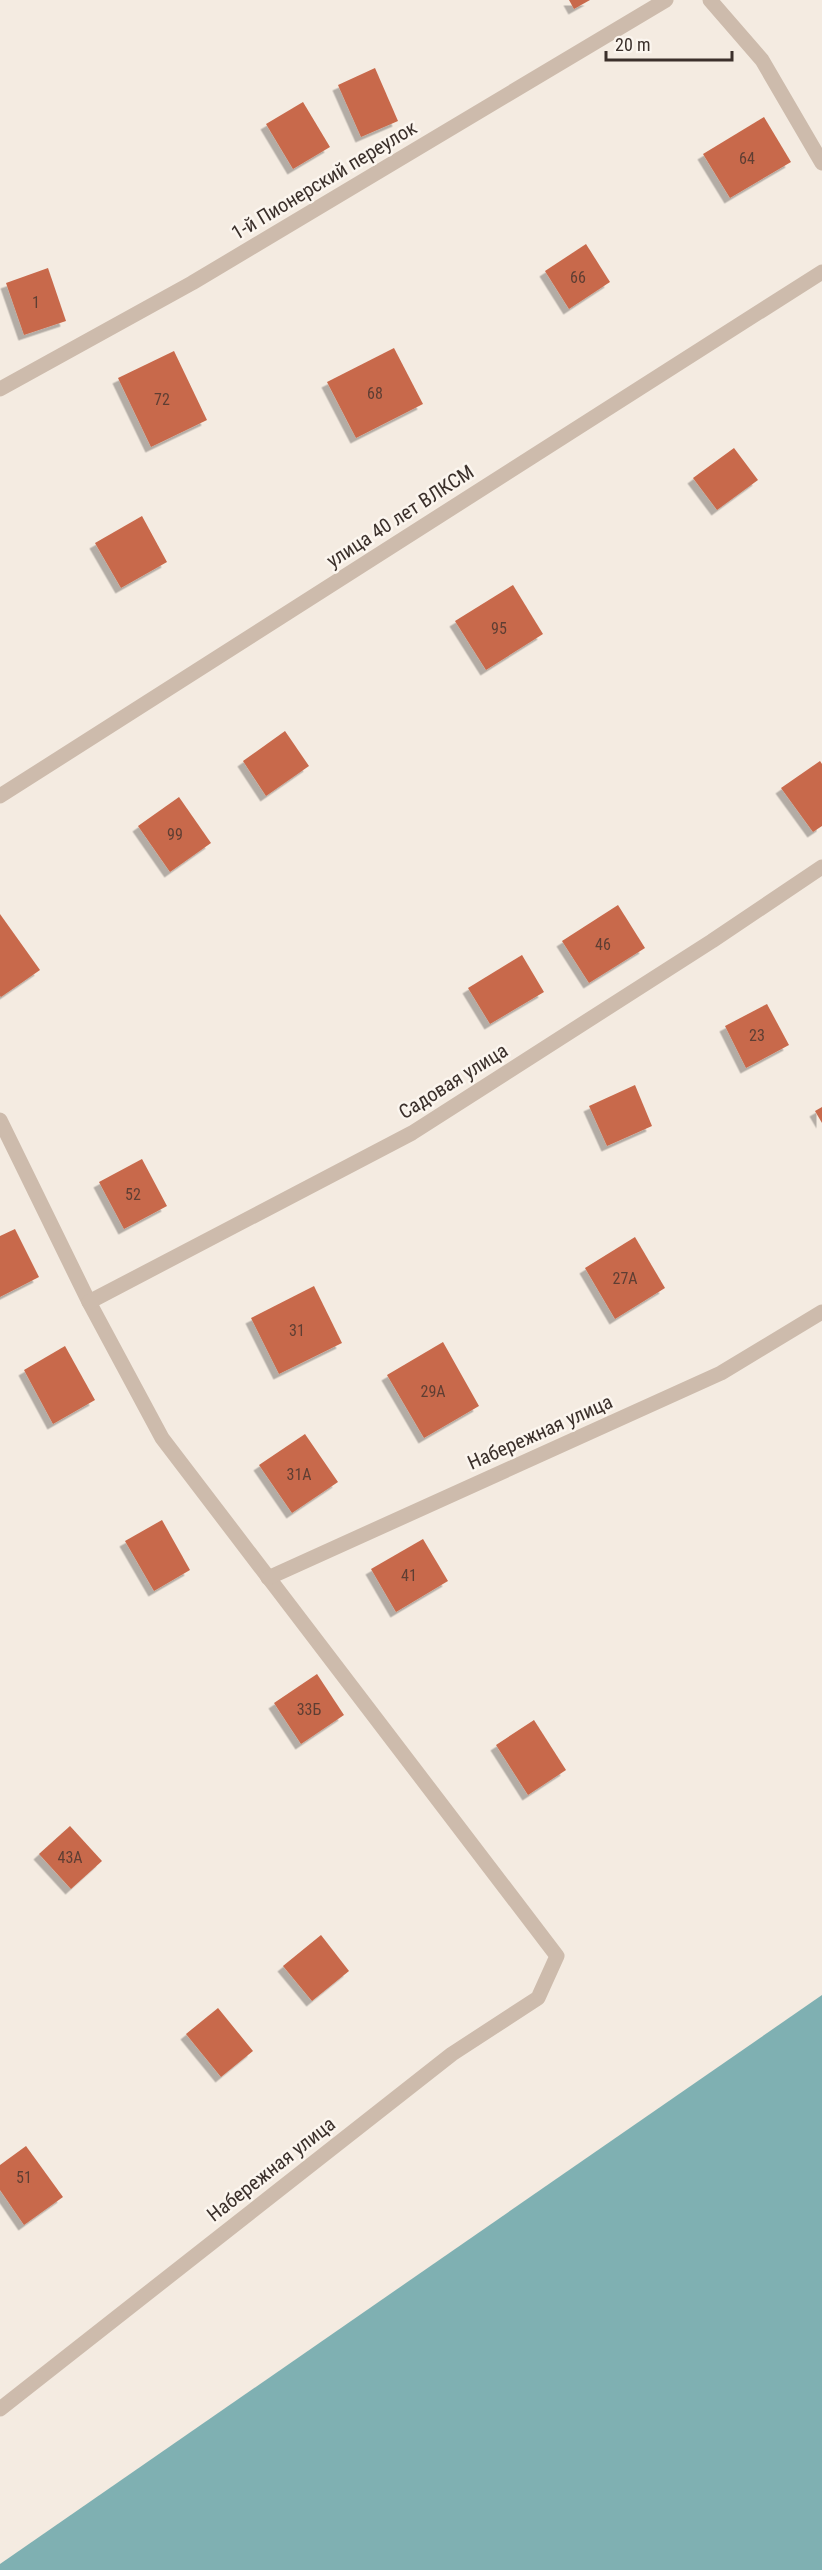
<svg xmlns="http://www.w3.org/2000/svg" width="822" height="2570" font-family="'Roboto Condensed',sans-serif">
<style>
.water{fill:#7fb0b2}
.building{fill:#c8694b;filter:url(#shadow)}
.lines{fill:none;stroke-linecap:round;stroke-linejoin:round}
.minor{stroke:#cdbbac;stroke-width:15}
.labels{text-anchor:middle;stroke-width:5;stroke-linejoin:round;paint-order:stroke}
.number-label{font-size:16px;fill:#5e3e33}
.street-label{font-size:20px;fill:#3b302b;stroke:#fbf5ee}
</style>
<defs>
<filter id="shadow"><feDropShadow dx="-5.5" dy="5.5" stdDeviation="0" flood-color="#0004"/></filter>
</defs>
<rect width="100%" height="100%" fill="#f4ebe1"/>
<path class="water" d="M 822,1995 L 822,2570 L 0,2570 L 0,2564 Z"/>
<g class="building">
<path d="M 569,0 L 590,0 L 574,9 Z"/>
<path d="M 375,68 L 398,121 L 361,137 L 338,85 Z"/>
<path d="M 303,102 L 330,147 L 293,169 L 266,124 Z"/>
<path d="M 764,117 L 791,162 L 730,198 L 703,154 Z"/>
<path d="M 586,244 L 610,282 L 569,309 L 545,271 Z"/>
<path d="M 48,268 L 66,321 L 24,335 L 6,283 Z"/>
<path d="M 394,348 L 423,404 L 356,438 L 327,382 Z"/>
<path d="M 174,351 L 207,420 L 151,447 L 118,378 Z"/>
<path d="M 734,448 L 758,480 L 717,510 L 693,478 Z"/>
<path d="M 142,516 L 167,562 L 121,588 L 95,543 Z"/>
<path d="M 513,585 L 543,634 L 486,670 L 455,621 Z"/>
<path d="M 285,731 L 309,766 L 266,796 L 243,761 Z"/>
<path d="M 820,761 L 822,764 L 822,826 L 813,832 L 781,788 Z"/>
<path d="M 179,797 L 211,843 L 170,872 L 138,826 Z"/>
<path d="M 618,905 L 645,948 L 589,983 L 562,941 Z"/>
<path d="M 0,914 L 40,970 L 1,997 L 0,996 Z"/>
<path d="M 522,955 L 544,992 L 490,1024 L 468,988 Z"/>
<path d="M 767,1004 L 789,1045 L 746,1068 L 725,1026 Z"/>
<path d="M 635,1085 L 652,1126 L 607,1146 L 589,1106 Z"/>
<path d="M 822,1107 L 822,1123 L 815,1111 Z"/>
<path d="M 142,1159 L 167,1206 L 124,1229 L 99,1182 Z"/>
<path d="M 15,1229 L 39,1277 L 0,1297 L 0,1236 Z"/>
<path d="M 635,1237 L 665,1288 L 615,1319 L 585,1268 Z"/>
<path d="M 314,1286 L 342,1343 L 279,1374 L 251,1318 Z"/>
<path d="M 443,1342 L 479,1406 L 424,1438 L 387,1375 Z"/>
<path d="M 65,1346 L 95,1400 L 53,1424 L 24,1370 Z"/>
<path d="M 305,1434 L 338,1482 L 292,1513 L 259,1465 Z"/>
<path d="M 162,1520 L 190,1570 L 154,1591 L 125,1541 Z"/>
<path d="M 423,1539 L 448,1581 L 396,1612 L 371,1569 Z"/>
<path d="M 317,1674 L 344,1715 L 301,1744 L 274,1703 Z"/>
<path d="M 534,1720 L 566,1770 L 528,1795 L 496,1745 Z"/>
<path d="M 70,1826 L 102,1861 L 71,1889 L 39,1854 Z"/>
<path d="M 321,1935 L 349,1971 L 312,2001 L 283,1966 Z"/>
<path d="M 218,2008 L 253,2051 L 221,2077 L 186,2034 Z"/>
<path d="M 26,2146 L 63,2197 L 24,2225 L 0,2190 L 0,2165 Z"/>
</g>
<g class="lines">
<g class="minor">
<path d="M 710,0 L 762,60 L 822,163"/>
<path d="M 0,389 L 192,283 L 666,0"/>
<path d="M 0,796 L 822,272"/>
<path d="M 0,1120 L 89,1302 L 162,1438 L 557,1956 L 538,1998 L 452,2054 L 0,2409"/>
<path d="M 89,1302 L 412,1133 L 712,941 L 822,867"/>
<path d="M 268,1578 L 721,1373 L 822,1312"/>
</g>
</g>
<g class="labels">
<g class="number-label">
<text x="747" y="164">64</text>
<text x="578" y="283">66</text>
<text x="36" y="308">1</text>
<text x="375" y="399">68</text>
<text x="162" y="405">72</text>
<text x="499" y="634">95</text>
<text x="175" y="840">99</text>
<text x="603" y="950">46</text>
<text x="757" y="1041">23</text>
<text x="133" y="1200">52</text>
<text x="625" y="1284">27А</text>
<text x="297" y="1336">31</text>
<text x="433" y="1397">29А</text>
<text x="299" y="1480">31А</text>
<text x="409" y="1581">41</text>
<text x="309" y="1715">33Б</text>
<text x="70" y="1863">43А</text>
<text x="24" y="2183">51</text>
</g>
<g class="street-label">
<text transform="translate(324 180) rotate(-31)" y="7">1-й Пионерский переулок</text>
<text transform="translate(400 516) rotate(-33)" y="7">улица 40 лет ВЛКСМ</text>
<text transform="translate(453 1081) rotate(-32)" y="7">Садовая улица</text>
<text transform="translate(540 1432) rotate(-24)" y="7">Набережная улица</text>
<text transform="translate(271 2169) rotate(-38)" y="7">Набережная улица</text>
</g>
</g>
<path d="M606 51v9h126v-9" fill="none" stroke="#3b302b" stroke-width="3"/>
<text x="615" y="51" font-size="18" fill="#3b302b" stroke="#fbf5ee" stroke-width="4.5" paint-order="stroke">20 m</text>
</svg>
